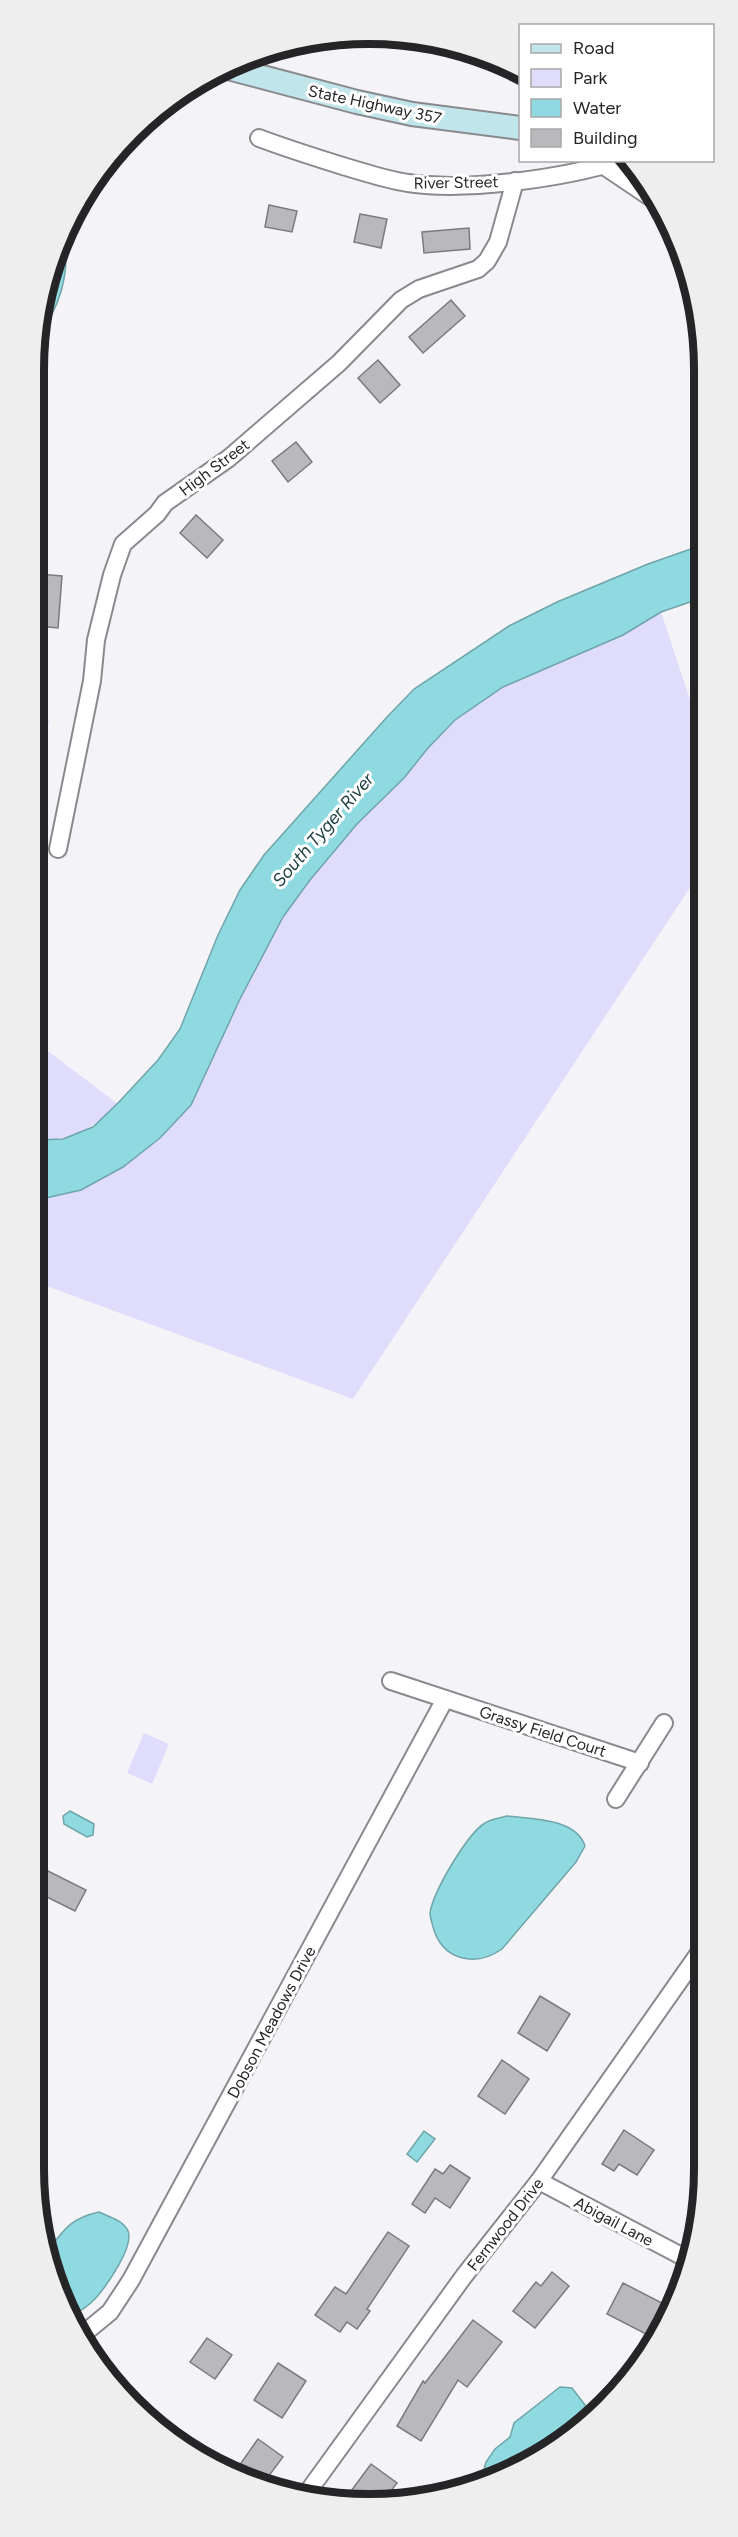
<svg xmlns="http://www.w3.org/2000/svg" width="738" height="2537" font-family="Figtree,sans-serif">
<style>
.green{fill:#dfdcfc}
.water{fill:#8fdae1;stroke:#6fa4a9;stroke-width:1.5}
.building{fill:#b9b8bc;stroke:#7b7b7e;stroke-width:1.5}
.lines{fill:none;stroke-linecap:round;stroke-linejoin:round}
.street-casing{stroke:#8a898d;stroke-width:20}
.secondary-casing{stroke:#8a898d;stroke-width:26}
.street{stroke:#fff;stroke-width:16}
.secondary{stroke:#c0e5eb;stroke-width:22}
.labels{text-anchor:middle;stroke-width:6;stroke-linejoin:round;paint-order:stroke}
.street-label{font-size:16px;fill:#252527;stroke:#fff}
.water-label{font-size:18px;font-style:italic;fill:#193d40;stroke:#fff}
.rim{fill:none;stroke:#252527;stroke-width:8}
</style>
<rect width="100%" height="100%" fill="#f4f4f8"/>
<g class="green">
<path d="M 661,612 L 701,733 L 701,871 L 353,1399 L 36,1282 L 36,1197 L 46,1198 L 123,1167 L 160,1138 L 191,1105 L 240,999 L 283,917 L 310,880 L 357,824 L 404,778 L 428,748 L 455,720 L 503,687 L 623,635 Z"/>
<path d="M 38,709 L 49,720 L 38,796 Z"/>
<path d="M 37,1043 L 118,1104 C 89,1131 77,1139 37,1140 Z"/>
<path d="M 144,1733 L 169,1744 L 152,1784 L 127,1773 Z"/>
</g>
<g class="water">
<path d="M 65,242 C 69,274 60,308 39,334 L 39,304 Z"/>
<path d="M 702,545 L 702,598 L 661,612 L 623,635 L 503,687 L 455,720 L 428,748 L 404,778 L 357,824 L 310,880 L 283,917 L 240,999 L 191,1105 L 160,1138 L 123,1167 L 81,1190 L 46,1198 L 36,1197 L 37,1140 L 63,1139 L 93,1127 L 118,1103 L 158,1060 L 180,1029 L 218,935 L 240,890 L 264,855 L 387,717 L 414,689 L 509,626 L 557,602 L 648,564 Z"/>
<path d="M 70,1811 L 94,1824 L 93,1835 L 87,1837 L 64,1824 L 63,1816 Z"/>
<path d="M 507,1816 C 532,1819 576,1818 585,1846 L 576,1862 L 502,1949 C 475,1968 442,1960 433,1927 C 432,1923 430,1917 430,1913 C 433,1892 467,1834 485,1823 C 491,1819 501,1818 507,1816 Z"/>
<path d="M 424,2131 L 435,2139 L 417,2162 L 407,2154 Z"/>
<path d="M 99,2212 C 107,2216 122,2220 127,2229 C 137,2244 105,2288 94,2300 C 88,2306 79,2312 71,2316 L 58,2296 L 49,2249 C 65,2228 72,2218 99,2212 Z"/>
<path d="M 560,2387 L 572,2388 L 592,2414 L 574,2434 L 474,2484 L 476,2476 L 483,2473 L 486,2462 L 495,2449 L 510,2437 L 514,2423 Z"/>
</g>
<g class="building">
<path d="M 269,205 L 297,211 L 292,232 L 265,227 Z"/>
<path d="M 360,214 L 387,219 L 381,248 L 354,242 Z"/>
<path d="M 469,228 L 470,249 L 424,253 L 422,232 Z"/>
<path d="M 451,300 L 465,316 L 423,353 L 409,337 Z"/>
<path d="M 378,360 L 400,385 L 380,403 L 358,378 Z"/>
<path d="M 296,442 L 312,462 L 288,482 L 272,461 Z"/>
<path d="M 196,515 L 223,540 L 207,558 L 180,533 Z"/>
<path d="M 38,574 L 62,576 L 58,628 L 38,626 Z"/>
<path d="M 34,1864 L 86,1890 L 75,1911 L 47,1897 L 34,1924 Z"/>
<path d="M 540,1996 L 570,2014 L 547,2051 L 518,2033 Z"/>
<path d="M 502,2060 L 529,2079 L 505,2114 L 478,2096 Z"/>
<path d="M 624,2130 L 654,2150 L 637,2175 L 619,2164 L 614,2171 L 602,2164 Z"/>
<path d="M 450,2165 L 470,2178 L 450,2208 L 435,2198 L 425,2213 L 412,2204 L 435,2169 L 443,2174 Z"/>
<path d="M 388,2232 L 409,2246 L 367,2309 L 370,2311 L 357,2329 L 347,2322 L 340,2332 L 315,2315 L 335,2287 L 346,2294 Z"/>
<path d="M 552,2272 L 569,2286 L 535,2328 L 513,2311 L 536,2282 L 541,2286 Z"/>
<path d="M 623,2283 L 662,2303 L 646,2334 L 607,2314 Z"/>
<path d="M 473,2320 L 502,2342 L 467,2387 L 458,2380 L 421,2441 L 397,2426 L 423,2381 L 425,2383 Z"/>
<path d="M 207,2338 L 232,2355 L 215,2379 L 190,2362 Z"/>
<path d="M 278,2363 L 306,2381 L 282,2418 L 254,2400 Z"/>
<path d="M 258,2439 L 283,2457 L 265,2481 L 234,2473 Z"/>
<path d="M 371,2464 L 397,2483 L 385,2499 L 343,2502 Z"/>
</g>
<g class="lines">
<g class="street-casing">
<g id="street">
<path d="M 259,138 C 288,149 317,158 346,167 C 367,173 387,180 408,183 C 467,192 565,178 622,160"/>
<path d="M 604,166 L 659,203"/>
<path d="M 58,849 L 92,681 L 96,640 L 112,575 L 123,544 L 157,514 L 165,503 L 229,458 L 339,363 L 401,300 L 419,289 L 478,269 L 487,261 L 498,242 L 515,181"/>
<path d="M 391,1681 L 640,1763"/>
<path d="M 616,1799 L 664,1723"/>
<path d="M 539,2181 L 689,2260"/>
<path d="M 82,2335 L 110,2312 L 131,2280 L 445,1699"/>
<path d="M 307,2493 L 464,2276 L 539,2181 L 699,1953"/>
</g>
</g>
<g class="secondary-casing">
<path id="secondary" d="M 232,69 L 357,102 L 412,114 L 520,128"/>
</g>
<use href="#street" class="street"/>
<use href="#secondary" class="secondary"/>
</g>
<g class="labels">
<g class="street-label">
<text transform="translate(375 104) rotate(12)" y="6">State Highway 357</text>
<text transform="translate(456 182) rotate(-1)" y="6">River Street</text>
<text transform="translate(214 467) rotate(-37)" y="6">High Street</text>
<text transform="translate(543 1731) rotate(18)" y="6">Grassy Field Court</text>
<text transform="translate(271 2022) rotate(-62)" y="6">Dobson Meadows Drive</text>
<text transform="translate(614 2221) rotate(28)" y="6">Abigail Lane</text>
<text transform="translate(505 2224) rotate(-52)" y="6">Fernwood Drive</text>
</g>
<g class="water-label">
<text transform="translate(323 830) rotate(-49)" y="6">South Tyger River</text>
</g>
</g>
<path d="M0 0H738V2537H0ZM369 44H369A325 325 0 0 1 694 369V2169A325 325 0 0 1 369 2494H369A325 325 0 0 1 44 2169V369A325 325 0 0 1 369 44Z" fill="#eee" fill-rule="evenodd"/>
<path class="rim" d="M369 44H369A325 325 0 0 1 694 369V2169A325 325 0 0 1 369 2494H369A325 325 0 0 1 44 2169V369A325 325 0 0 1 369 44Z"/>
<rect x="519" y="24" width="195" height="138" fill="#ffffff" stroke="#a8a8a9" stroke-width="1.5"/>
<rect x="531" y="44" width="30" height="9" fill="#c0e5eb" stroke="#a8a8a9" stroke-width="1.5"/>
<text x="573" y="54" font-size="18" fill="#252527">Road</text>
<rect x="531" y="69" width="30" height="18" fill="#dfdcfc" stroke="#a8a8a9" stroke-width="1.5"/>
<text x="573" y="84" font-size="18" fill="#252527">Park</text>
<rect x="531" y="99" width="30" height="18" fill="#8fdae1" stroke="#a8a8a9" stroke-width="1.5"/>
<text x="573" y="114" font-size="18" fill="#252527">Water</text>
<rect x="531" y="129" width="30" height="18" fill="#b9b8bc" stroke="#a8a8a9" stroke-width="1.5"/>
<text x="573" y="144" font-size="18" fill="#252527">Building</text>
</svg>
